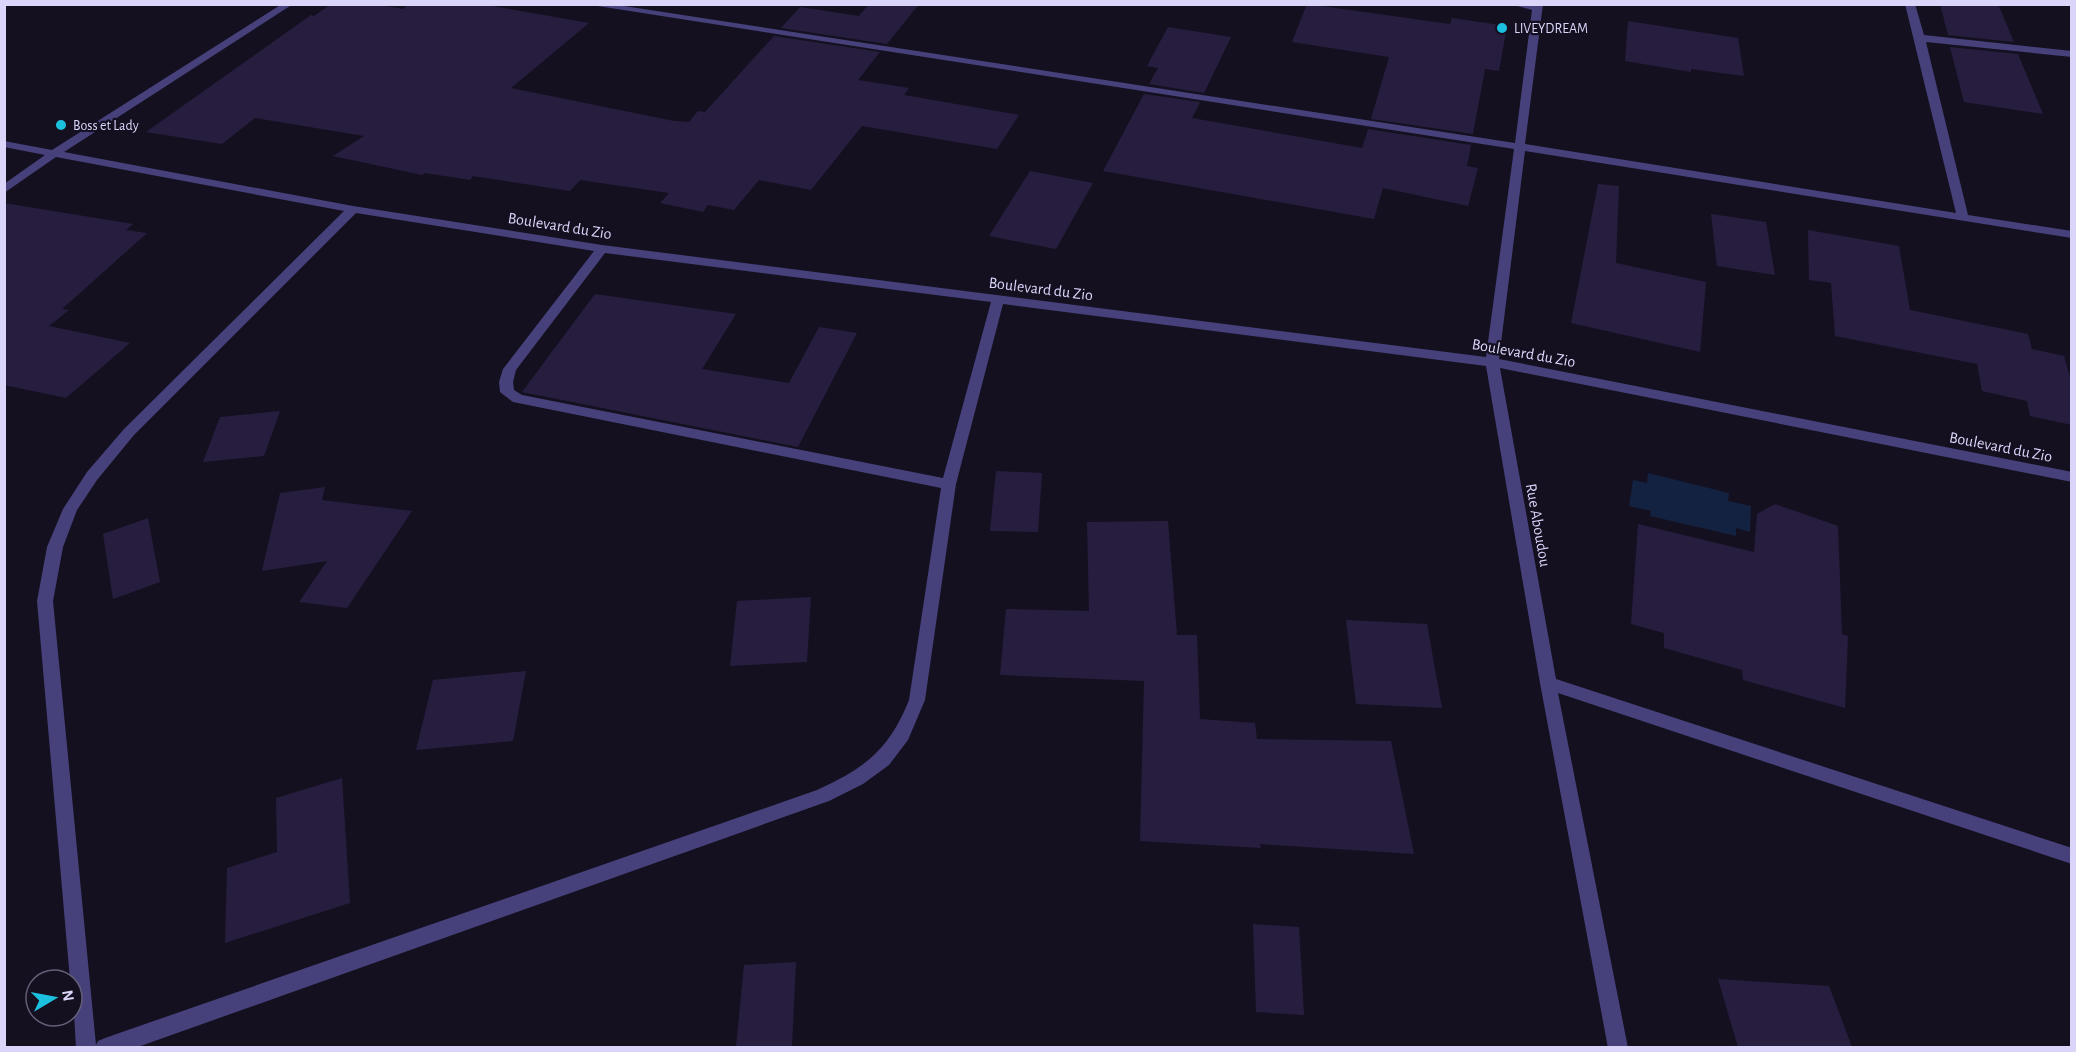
<svg xmlns="http://www.w3.org/2000/svg" width="2076" height="1052" font-family="'Alegreya Sans',sans-serif">
<style>
.water{fill:#132241}
.building{fill:#271e3f}
.lines{fill:none;stroke-linecap:round;stroke-linejoin:round}
.minor{fill:#46417a;fill-rule:evenodd}
.poi-dot{fill:#1cc0df;stroke:#141020;stroke-width:2}
.labels{text-anchor:middle;stroke-width:4.5;stroke-linejoin:round;paint-order:stroke}
.far-poi-label{font-size:14px;fill:#dbd5fa;stroke:#141020;text-anchor:start}
.street-label{font-size:16px;fill:#dbd5fa;stroke:#141020}
</style>
<rect width="100%" height="100%" fill="#141020"/>
<path class="water" d="M 1648,473 L 1729,493 L 1728,501 L 1751,506 L 1750,532 L 1736,528 L 1736,536 L 1650,516 L 1651,511 L 1629,506 L 1633,480 L 1647,483 Z"/>
<g class="building">
<path d="M 331,4 L 375,4 L 403,9 L 409,4 L 481,4 L 589,23 L 511,88 L 674,121 L 689,122 L 698,111 L 705,112 L 774,36 L 880,52 L 858,80 L 909,88 L 904,95 L 1019,115 L 997,149 L 862,126 L 811,190 L 759,180 L 734,210 L 708,205 L 703,212 L 660,203 L 669,193 L 580,180 L 570,191 L 473,176 L 470,180 L 425,173 L 422,175 L 333,156 L 364,136 L 255,118 L 222,144 L 146,132 L 311,15 L 314,16 Z"/>
<path d="M 869,4 L 919,4 L 887,44 L 781,28 L 800,7 L 859,16 Z"/>
<path d="M 1307,4 L 1450,24 L 1452,18 L 1507,26 L 1499,71 L 1485,69 L 1473,134 L 1371,119 L 1389,57 L 1292,42 Z"/>
<path d="M 1940,4 L 1998,4 L 2014,42 L 1948,35 Z"/>
<path d="M 1628,21 L 1738,38 L 1744,76 L 1691,69 L 1691,72 L 1625,61 Z"/>
<path d="M 1168,27 L 1231,37 L 1204,93 L 1149,84 L 1158,68 L 1147,66 Z"/>
<path d="M 1950,47 L 2018,54 L 2043,114 L 1964,102 Z"/>
<path d="M 1144,94 L 1200,102 L 1192,118 L 1362,148 L 1368,129 L 1471,145 L 1467,166 L 1478,168 L 1468,206 L 1383,188 L 1374,219 L 1103,171 Z"/>
<path d="M 1030,171 L 1093,183 L 1056,249 L 989,236 Z"/>
<path d="M 1598,184 L 1619,186 L 1616,263 L 1706,282 L 1700,352 L 1571,323 Z"/>
<path d="M 4,203 L 133,224 L 126,230 L 147,233 L 62,309 L 69,310 L 49,326 L 130,343 L 66,398 L 4,385 Z"/>
<path d="M 1711,214 L 1766,222 L 1775,275 L 1717,266 Z"/>
<path d="M 1808,230 L 1899,246 L 1910,310 L 2028,334 L 2032,349 L 2064,356 L 2072,384 L 2072,425 L 2030,416 L 2027,401 L 1982,391 L 1977,364 L 1835,336 L 1831,283 L 1809,280 Z"/>
<path d="M 595,294 L 736,314 L 702,369 L 789,383 L 819,327 L 857,333 L 798,447 L 522,392 Z"/>
<path d="M 280,411 L 264,456 L 203,462 L 220,417 Z"/>
<path d="M 996,471 L 1042,473 L 1038,532 L 990,531 Z"/>
<path d="M 325,487 L 322,500 L 412,511 L 347,608 L 299,602 L 327,561 L 262,571 L 280,493 Z"/>
<path d="M 1775,504 L 1838,526 L 1842,634 L 1848,636 L 1845,708 L 1743,680 L 1742,670 L 1664,648 L 1664,633 L 1631,624 L 1638,524 L 1754,552 L 1757,514 Z"/>
<path d="M 148,518 L 160,582 L 113,599 L 103,534 Z"/>
<path d="M 1168,521 L 1177,635 L 1197,635 L 1200,719 L 1255,723 L 1257,739 L 1391,741 L 1414,854 L 1260,844 L 1261,848 L 1140,841 L 1144,681 L 1000,675 L 1006,609 L 1089,611 L 1087,522 Z"/>
<path d="M 811,597 L 807,662 L 730,666 L 737,601 Z"/>
<path d="M 1346,620 L 1427,624 L 1442,708 L 1356,704 Z"/>
<path d="M 526,671 L 513,741 L 416,750 L 433,680 Z"/>
<path d="M 342,778 L 350,903 L 225,943 L 227,868 L 277,852 L 276,798 Z"/>
<path d="M 1253,924 L 1299,927 L 1304,1015 L 1256,1012 Z"/>
<path d="M 796,962 L 792,1047 L 736,1047 L 744,965 Z"/>
<path d="M 1718,979 L 1829,986 L 1852,1047 L 1738,1047 Z"/>
</g>
<g class="lines">
<path class="minor" d="M 282,4 L 293,4 L 64,152 L 353,206 L 602,245 L 1486,357 L 1514,149 L 585,4 L 611,4 L 1515,143 L 1532,10 L 1510,4 L 1543,4 L 1525,144 L 1956,213 L 1905,4 L 1915,4 L 1924,35 L 2072,51 L 2072,57 L 1926,42 L 1968,215 L 2072,231 L 2072,238 L 1525,151 L 1499,359 L 2072,472 L 2072,482 L 1500,368 L 1556,679 L 2072,848 L 2072,864 L 1558,693 L 1628,1048 L 1608,1048 L 1540,683 L 1486,366 L 1003,304 L 956,484 L 925,700 L 908,740 L 889,765 L 863,784 L 829,801 L 135,1048 L 76,1048 L 72,980 L 70,980 L 37,601 L 47,547 L 63,509 L 87,472 L 124,429 L 344,211 L 56,157 L 4,193 L 4,184 L 45,155 L 4,147 L 4,141 L 52,150 ZM 356,213 L 594,251 L 503,369 L 499,382 L 500,392 L 513,402 L 941,488 L 909,700 C 889,750 865,768 817,790 L 105,1038 L 98,1041 L 96,1045 L 53,601 L 63,547 L 77,510 L 97,480 L 134,435 ZM 605,253 L 991,302 L 943,478 L 522,395 L 514,390 L 513,382 L 516,370 Z"/>
</g>
<g class="poi-dot">
<circle cx="1502" cy="28" r="6"/>
<circle cx="61" cy="125" r="6"/>
</g>
<g class="labels">
<g class="far-poi-label">
<text x="1514" y="33">LIVEYDREAM</text>
<text x="73" y="130">Boss et Lady</text>
</g>
<g class="street-label">
<text transform="translate(560 225) rotate(9)" y="6">Boulevard du Zio</text>
<text transform="translate(1041 288) rotate(7)" y="6">Boulevard du Zio</text>
<text transform="translate(1524 352) rotate(10)" y="6">Boulevard du Zio</text>
<text transform="translate(2001 446) rotate(11)" y="6">Boulevard du Zio</text>
<text transform="translate(1539 525) rotate(80)" y="6">Rue Aboudou</text>
</g>
</g>
<rect width="2076" height="1052" fill="none" stroke="#dbd5fa" stroke-width="12"/>
<g transform="translate(54 998) rotate(80)"><circle r="28" fill="#141020" stroke="#645f77" stroke-width="1.5"/>
<path d="M0-4.5L10 22L0 15L-10 22Z" fill="#1cc0df"/>
<text y="-9" font-size="16" font-weight="bold" text-anchor="middle" fill="#dbd5fa">N</text>
</g>
</svg>
